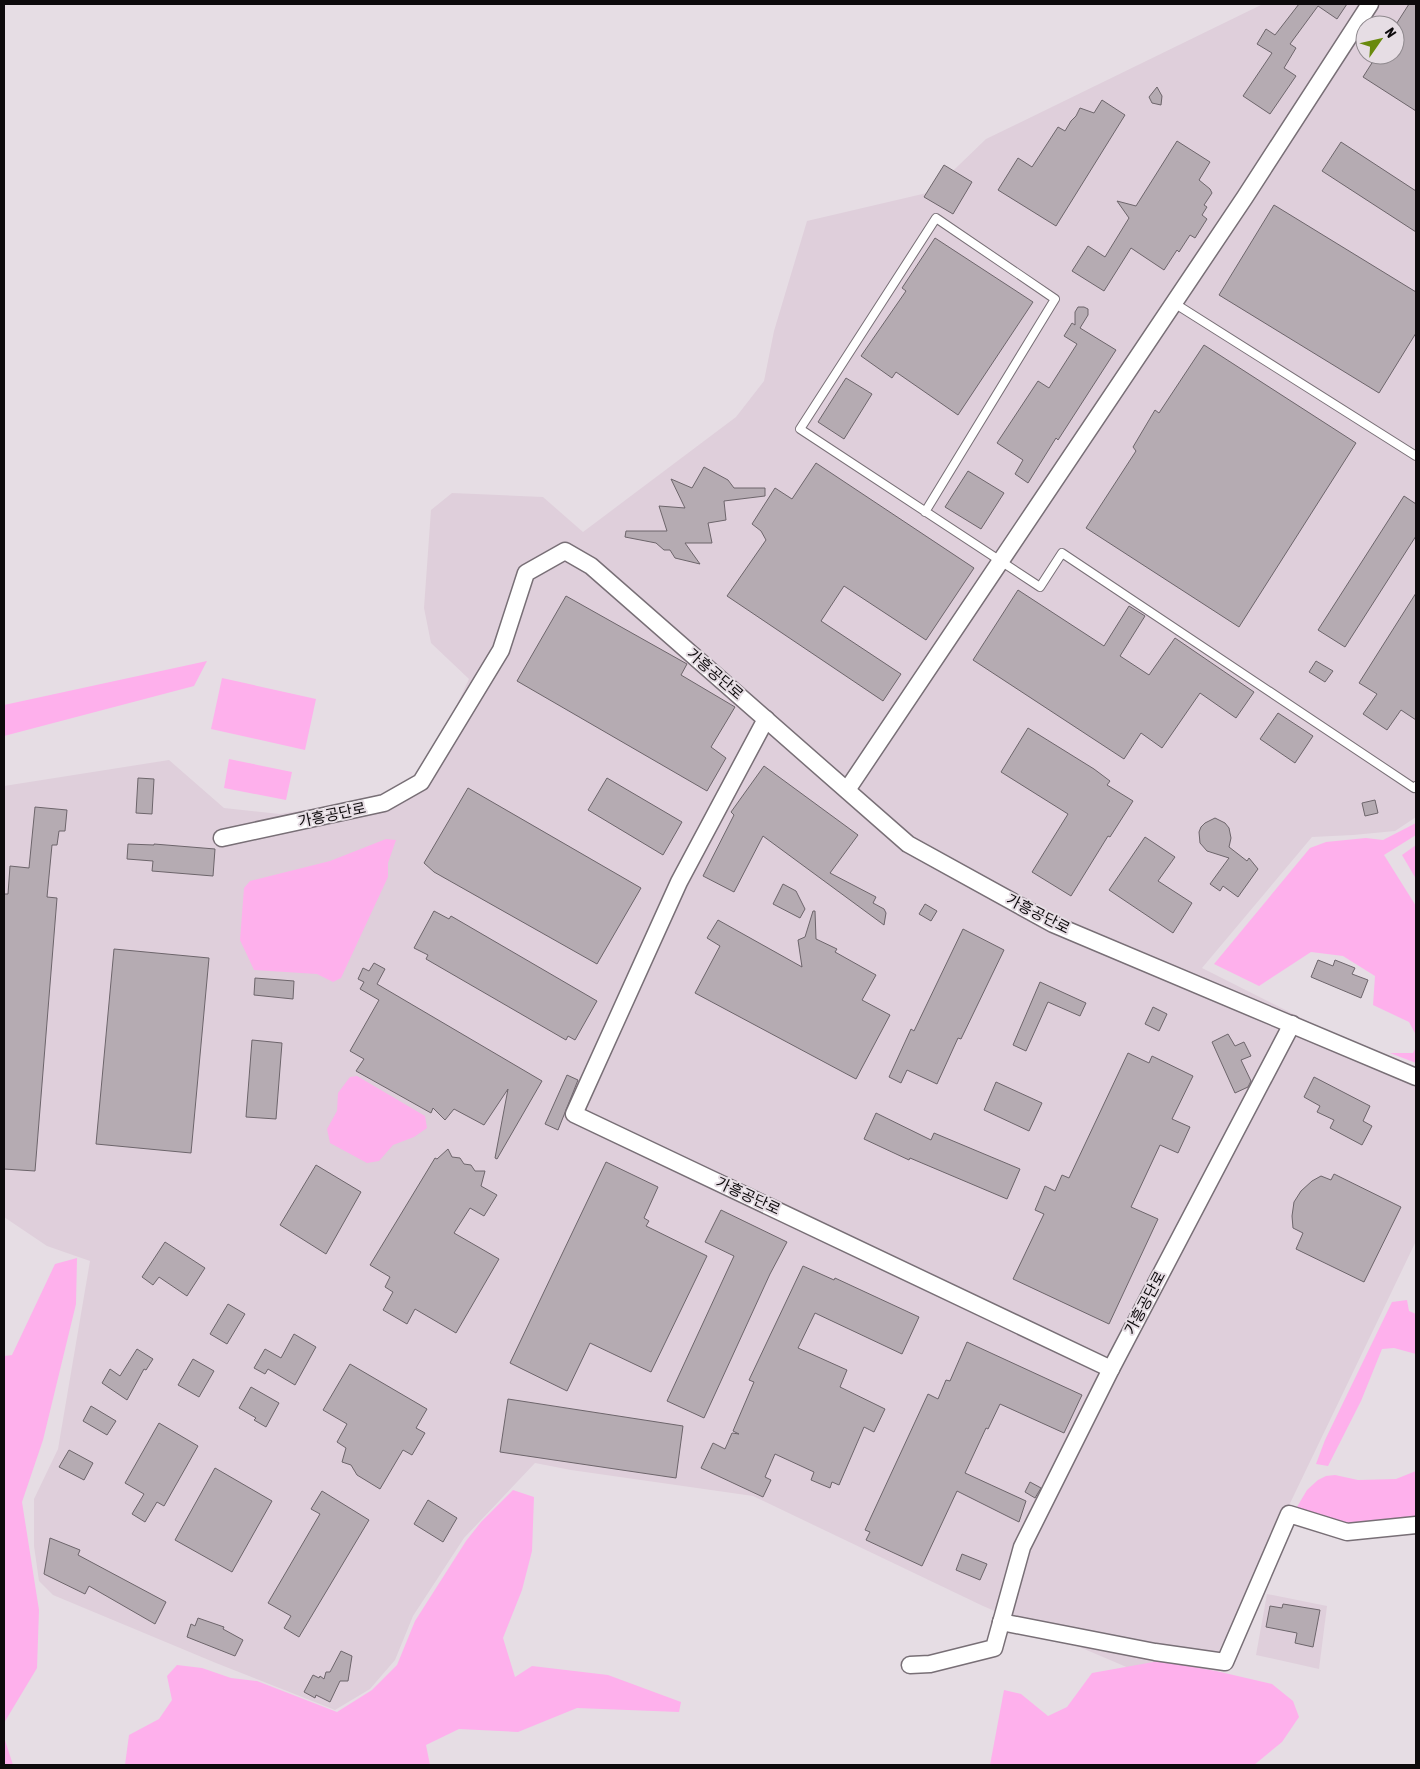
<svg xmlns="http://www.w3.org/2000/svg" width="1420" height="1769" viewBox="0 0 1420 1769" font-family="'Asap Condensed','Noto Sans KR',sans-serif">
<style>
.built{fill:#dfcfdb;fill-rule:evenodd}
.green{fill:#feb0ec}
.building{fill:#b5abb2;stroke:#6d656b}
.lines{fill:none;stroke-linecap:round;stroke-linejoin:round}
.lane-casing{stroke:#786f76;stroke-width:10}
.street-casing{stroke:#786f76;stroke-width:19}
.lane{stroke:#fff;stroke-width:8}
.street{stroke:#fff;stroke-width:16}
.labels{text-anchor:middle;stroke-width:4;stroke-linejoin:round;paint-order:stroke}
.street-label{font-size:15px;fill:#0d0a0c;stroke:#e6dde4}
</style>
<rect width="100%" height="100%" fill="#e6dde4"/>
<g class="built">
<path d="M1263,4H1416V817L1395,831L1353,835L1312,837L1202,968L1349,1042L1416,1068V1241L1197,1697L983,1606L753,1496L571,1470L535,1463L464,1538L413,1616L395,1660L370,1689L335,1710L216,1663L53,1595L39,1581L34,1546V1499L58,1449L90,1261L47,1246L4,1217V786L169,760L224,808L280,814L380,798L421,782L469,679L431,643L424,608L431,510L452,493L543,497L583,532L736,417L764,381L774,331L807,221L931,192L986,139ZM1365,25H1395V55H1365Z"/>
<path d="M1267,1594L1327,1606L1319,1669L1256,1655Z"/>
</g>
<g class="green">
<path d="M207,661L194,686L4,736V705Z"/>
<path d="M222,678L316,699L305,750L211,729Z"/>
<path d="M229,759L292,772L286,800L224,788Z"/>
<path d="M1416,823V835L1384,855L1416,906V1035L1409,1022L1373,1005L1375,976L1343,956L1311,952L1259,986L1214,964L1310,848L1326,842L1366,838L1383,840Z"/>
<path d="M386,839L396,840L388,863V877L341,978L333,982L317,974L254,970L240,940L244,888L250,881L330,861Z"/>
<path d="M1416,845V879L1402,855Z"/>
<path d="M1416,1047V1063L1390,1053H1413Z"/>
<path d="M357,1076L425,1116L427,1128L414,1137L393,1145L379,1161L367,1163L330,1143L327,1129L337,1111L338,1093L350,1077Z"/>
<path d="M77,1258L76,1304L43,1440L22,1502L39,1610L37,1668L4,1723V1356L12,1355L55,1264Z"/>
<path d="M1407,1300L1409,1311L1416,1314V1354L1394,1348L1382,1349L1361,1401L1328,1466L1316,1464L1325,1440L1392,1302Z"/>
<path d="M1416,1471V1520L1333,1526L1297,1507L1307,1490L1318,1480L1326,1476L1335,1475L1358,1480L1396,1479Z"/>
<path d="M513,1490L534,1497L532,1551L522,1590L503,1638L515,1677L532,1666L608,1675L681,1702L679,1712L577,1708L518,1732L459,1729L426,1745L430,1765H125L129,1735L159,1719L172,1700L167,1676L177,1665L202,1668L231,1678L257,1681L337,1712L372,1690L397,1665L415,1621L466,1541L481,1522Z"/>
<path d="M1159,1661L1216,1671L1272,1684L1293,1701L1299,1717L1282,1742L1254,1765H990L1004,1690L1021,1694L1048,1716L1067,1707L1092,1673Z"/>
<path d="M4,1737L13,1765H4Z"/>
</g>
<g class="building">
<path d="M1299,4H1347L1337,19L1318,6L1290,44L1296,48L1284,68L1296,76L1270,114L1243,96L1272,53L1257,44L1266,29L1275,35Z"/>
<path d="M1409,4H1416V111L1363,77L1377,55H1395V26Z"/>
<path d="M1157,87L1162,96L1161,105L1152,103L1149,97Z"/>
<path d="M1102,100L1125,115L1056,226L998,190L1018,158L1032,167L1058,127L1065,131L1071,121L1076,116L1080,108L1094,113Z"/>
<path d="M1177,141L1210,162L1199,180L1210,189L1212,193L1204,205L1207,207L1202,215L1207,219L1195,238L1190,235L1179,252L1177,250L1164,270L1131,248L1104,291L1072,271L1088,246L1105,257L1129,218L1117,201L1136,206Z"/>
<path d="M1341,142L1416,191V232L1322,171Z"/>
<path d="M944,165L972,182L953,214L924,197Z"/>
<path d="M1274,205L1416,292V333L1379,393L1219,295Z"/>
<path d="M935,238L1033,302L958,415L896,372L892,378L861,356L906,291L902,288Z"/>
<path d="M1078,307H1084L1088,309V315L1080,328L1116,350L1058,440L1056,438L1028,483L1015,474L1023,460L997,443L1038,381L1049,388L1077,344L1064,336L1072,323L1075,325V312Z"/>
<path d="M1204,345L1356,443L1239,627L1086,528L1136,451L1133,447L1155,410L1159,413Z"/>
<path d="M846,378L872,394L844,439L818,422Z"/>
<path d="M816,463L974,568L926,640L844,586L821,621L901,674L883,701L727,596L766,540L761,531L752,524L775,488L792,499Z"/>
<path d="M704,467L728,480L734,488H765V496L724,501L726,520L708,523L712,543H685L700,564L675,558L670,550H664L656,543L625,537L626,531H667L659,506L685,508L671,479L692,488Z"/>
<path d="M968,471L1004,493L981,529L945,507Z"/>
<path d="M1404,496L1416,504V536L1345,647L1318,630Z"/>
<path d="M1018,590L1104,646L1129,606L1145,616L1120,656L1149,675L1175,638L1254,692L1236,718L1200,693L1162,748L1141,733L1124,759L973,660Z"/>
<path d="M1416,593V720L1401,710L1387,730L1363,714L1377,694L1359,683Z"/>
<path d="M566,596L687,664L681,675L735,707L711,747L726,758L707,791L517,681Z"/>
<path d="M1316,661L1333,671L1325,682L1309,672Z"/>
<path d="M1278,713L1313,736L1295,763L1260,739Z"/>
<path d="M1028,728L1094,769L1110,781L1107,785L1133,801L1110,837L1108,836L1071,896L1032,872L1068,814L1001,772Z"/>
<path d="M764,766L858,835L830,873L876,897L873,903L884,909L886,913L884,925L763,836L734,892L703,876L734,815L731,812Z"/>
<path d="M138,778L154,779L152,814L136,813Z"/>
<path d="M607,778L682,822L663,855L588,810Z"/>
<path d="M468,788L641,888L597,964L434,872L424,863Z"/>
<path d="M1375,800L1378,813L1365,816L1362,803Z"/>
<path d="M35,807L67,810L65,831H59L57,845H52L47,897L57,898L35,1171L4,1169V894H8L10,866L29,868Z"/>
<path d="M1215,818L1225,823L1229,828L1231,838L1229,847L1247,861L1249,858L1258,869L1238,897L1223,886L1220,891L1210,884L1229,858L1207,851L1200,843L1199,832L1201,827L1205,823Z"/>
<path d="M1145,837L1175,857L1158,881L1192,903L1173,933L1109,890Z"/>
<path d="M128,844L154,845V844L215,849L213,876L152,871L153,861L127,859Z"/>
<path d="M783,884L796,891L805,909L800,918L773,904Z"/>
<path d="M925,904L937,911L931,921L919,914Z"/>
<path d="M434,911L449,919L451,916L597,1001L575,1040L568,1036L566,1040L426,959L428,955L414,948Z"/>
<path d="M813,911H815L816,939L837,949L835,952L876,975L862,1000L890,1015L856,1079L695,993L720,946L707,938L718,920L802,967L798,940L805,937Z"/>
<path d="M963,929L1004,950L961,1039L958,1038L937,1084L907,1070L901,1083L889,1077L911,1029L914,1031Z"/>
<path d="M114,949L209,958L191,1153L96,1144Z"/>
<path d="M1318,960L1333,966L1335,960L1355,968L1352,974L1368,980L1361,998L1311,977Z"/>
<path d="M374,963L385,969L377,984L542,1081L497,1159L495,1158L508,1089L484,1125L454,1109L445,1120L433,1108L431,1113L356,1071L364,1059L350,1051L379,1000L360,989L364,982L358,979L363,968L369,971Z"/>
<path d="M255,978L294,981L293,999L254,995Z"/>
<path d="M1040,982L1086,1003L1080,1016L1048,1002L1026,1051L1013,1045Z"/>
<path d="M1153,1007L1167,1014L1159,1031L1145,1024Z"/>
<path d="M1228,1034L1235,1046L1244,1042L1251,1056L1241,1060L1251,1081L1248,1087L1235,1093L1212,1042Z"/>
<path d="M252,1040L282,1043L276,1119L246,1117Z"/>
<path d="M1128,1053L1149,1063L1152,1056L1193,1076L1172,1119L1190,1127L1178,1153L1160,1145L1131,1207L1158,1219L1109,1324L1013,1279L1044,1214L1035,1210L1045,1186L1055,1191L1062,1175L1069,1178Z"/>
<path d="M567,1075L578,1080L558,1130L545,1124Z"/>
<path d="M1314,1077L1370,1106L1363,1121L1372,1126L1362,1145L1330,1128L1334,1120L1317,1112L1320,1106L1304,1097Z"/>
<path d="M996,1082L1042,1103L1029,1131L984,1110Z"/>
<path d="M876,1113L931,1140L934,1133L1020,1169L1007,1199L910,1158L909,1160L864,1139Z"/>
<path d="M448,1149L452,1157L460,1158L464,1164L471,1165L475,1171H485L481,1186L497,1195L484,1216L470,1208L454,1233L499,1259L456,1333L415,1309L407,1324L383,1310L393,1292L385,1287L390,1277L370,1265L435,1158L437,1159Z"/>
<path d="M606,1162L658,1187L644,1218L649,1221L646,1226L707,1256L651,1372L590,1343L567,1391L510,1363Z"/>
<path d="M316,1165L361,1192L326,1254L280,1225Z"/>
<path d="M1334,1174L1401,1207L1364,1282L1296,1249L1303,1233L1293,1228L1292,1216L1294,1202L1301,1191L1312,1181L1321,1176L1331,1180Z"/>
<path d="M721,1210L787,1242L770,1274L704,1418L667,1401L734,1256L705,1242Z"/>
<path d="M165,1242L205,1268L187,1296L159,1277L153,1285L142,1277Z"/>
<path d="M803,1266L834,1280L835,1278L919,1317L902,1354L815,1313L798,1348L847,1370L840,1387L885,1409L874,1432L864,1427L839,1485L832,1482L830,1488L811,1480L814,1472L775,1454L765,1477L771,1480L763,1497L701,1468L713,1443L725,1449L732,1433L739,1434L733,1431L754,1382L749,1380Z"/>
<path d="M228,1304L245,1314L227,1344L210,1334Z"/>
<path d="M294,1334L316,1347L295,1385L268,1369L265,1374L254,1368L265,1349L281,1358Z"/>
<path d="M967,1342L1082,1395L1064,1433L1000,1404L988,1429L986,1428L965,1473L1026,1501L1019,1522L957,1491L922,1566L866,1540L870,1532L865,1530L928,1394L938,1399L946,1380L950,1381Z"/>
<path d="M137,1349L153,1359L146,1370L144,1369L127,1400L102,1383L110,1369L120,1376Z"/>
<path d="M193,1359L214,1371L199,1397L178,1385Z"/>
<path d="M350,1364L427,1409L416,1428L425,1433L412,1455L403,1450L380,1489L357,1475L351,1465L342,1462L346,1448L337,1442L347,1424L323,1410Z"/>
<path d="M251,1387L279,1403L266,1427L254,1420L256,1418L239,1408Z"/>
<path d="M508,1399L683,1426L676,1478L500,1452Z"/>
<path d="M91,1406L116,1421L107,1435L83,1421Z"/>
<path d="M159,1423L198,1446L164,1506L157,1502L145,1522L132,1514L144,1494L125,1483Z"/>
<path d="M69,1450L93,1463L84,1480L59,1467Z"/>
<path d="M215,1468L272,1501L232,1572L175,1540Z"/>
<path d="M1030,1482L1041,1488L1035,1498L1025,1492Z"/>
<path d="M322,1491L369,1520L299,1637L284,1628L291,1616L268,1603L320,1514L311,1509Z"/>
<path d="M428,1500L457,1518L443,1542L414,1524Z"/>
<path d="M50,1538L80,1550L78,1555L166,1602L155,1624L89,1586L85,1594L44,1574Z"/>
<path d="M962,1554L987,1564L980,1580L956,1570Z"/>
<path d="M1283,1604L1320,1610L1313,1647L1295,1643L1297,1633L1266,1627L1270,1606L1282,1608Z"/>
<path d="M198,1618L224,1627L223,1629L243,1640L235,1656L187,1637L191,1624L195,1626Z"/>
<path d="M341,1651L352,1656L348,1681H340L330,1702L316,1695L315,1698L304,1692L313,1675L319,1678L320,1676L324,1679L326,1672H330Z"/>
</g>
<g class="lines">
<g class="lane-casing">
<g id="lane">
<path d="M1174,303L1416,456"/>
<path d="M925,512L1055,299L936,218L800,429L1040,587L1062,553L1414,788L1416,786"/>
</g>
</g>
<g class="street-casing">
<g id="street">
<path d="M766,719L679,882L574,1114L1111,1369"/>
<path d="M847,790L1245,197L1370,4"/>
<path d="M222,838L384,803L421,782L501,650L526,573L565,551L591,566L908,844L1053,924L1416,1077"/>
<path d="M1001,1622L1155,1652L1225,1662L1289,1514L1347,1532L1416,1525"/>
<path d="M910,1665L930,1664L994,1648L1022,1547L1111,1369L1292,1024"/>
</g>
</g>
<use href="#lane" class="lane"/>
<use href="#street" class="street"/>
</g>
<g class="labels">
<g class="street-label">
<text transform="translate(715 674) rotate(41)" y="5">가흥공단로</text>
<text transform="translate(332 815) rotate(-12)" y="5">가흥공단로</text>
<text transform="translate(1038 914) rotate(27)" y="5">가흥공단로</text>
<text transform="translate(748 1196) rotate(25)" y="5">가흥공단로</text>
<text transform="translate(1145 1303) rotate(-62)" y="5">가흥공단로</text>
</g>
</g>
<rect width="1420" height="1769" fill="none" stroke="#0d0a0c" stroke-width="10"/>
<g transform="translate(1380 40) rotate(56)"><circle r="24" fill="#e6dde4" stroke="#8f898e"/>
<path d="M0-4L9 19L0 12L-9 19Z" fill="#698a0d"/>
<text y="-8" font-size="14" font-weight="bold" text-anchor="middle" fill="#0d0a0c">N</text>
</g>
</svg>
